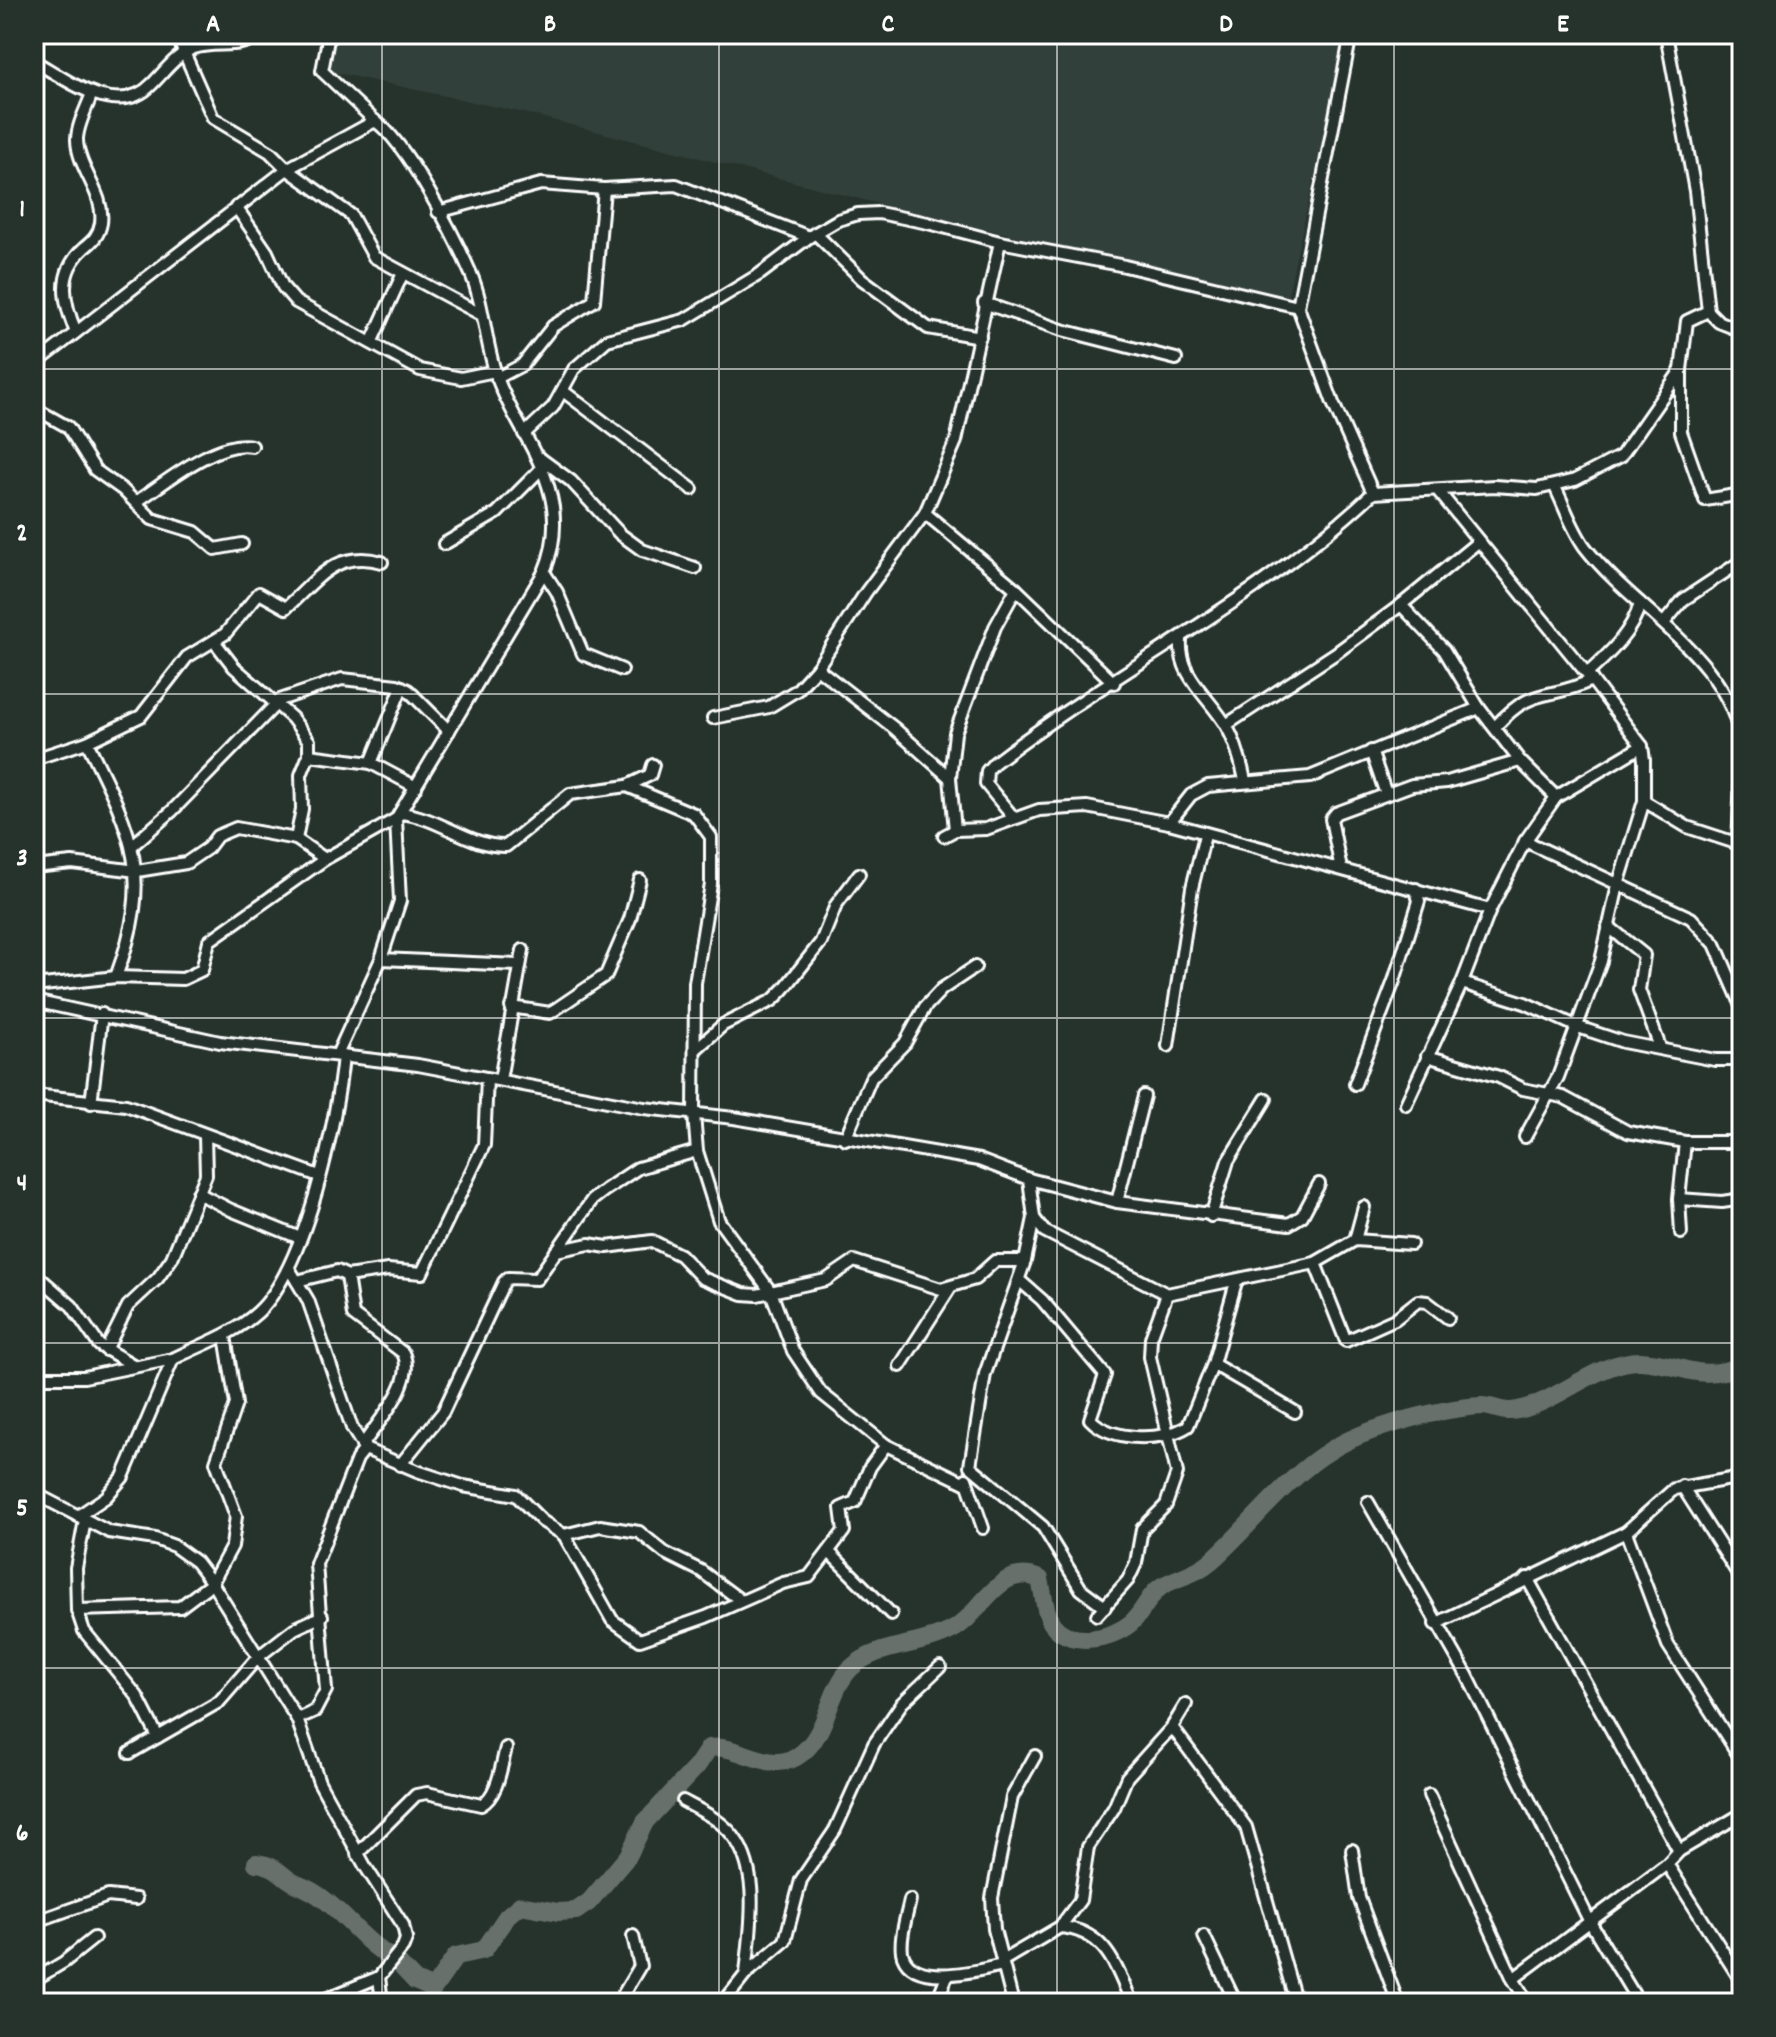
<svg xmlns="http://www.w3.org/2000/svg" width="1776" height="2037" viewBox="0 0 1776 2037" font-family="Dekko,sans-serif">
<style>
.built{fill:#333f3a}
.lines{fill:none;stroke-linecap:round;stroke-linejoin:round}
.river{stroke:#67706c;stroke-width:18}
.minor-casing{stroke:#fff;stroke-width:16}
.minor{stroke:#26332d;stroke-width:10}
.grid{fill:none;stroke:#fff;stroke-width:2;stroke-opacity:0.55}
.neatline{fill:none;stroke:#fff;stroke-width:3}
.grid-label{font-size:26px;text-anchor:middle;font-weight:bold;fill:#fff}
</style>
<rect width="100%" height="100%" fill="#26332d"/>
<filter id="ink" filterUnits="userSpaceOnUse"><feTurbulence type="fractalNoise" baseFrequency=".0125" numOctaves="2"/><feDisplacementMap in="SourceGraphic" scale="16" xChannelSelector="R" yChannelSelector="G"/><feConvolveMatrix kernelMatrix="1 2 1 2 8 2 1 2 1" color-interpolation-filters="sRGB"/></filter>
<g filter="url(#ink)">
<path class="built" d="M332,34H1346L1287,299L891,207L525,113L323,70Z"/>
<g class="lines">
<g class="river">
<path d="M256,1863C281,1866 281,1878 299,1885C336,1899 356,1937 390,1957"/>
<path d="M397,1962L415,1981L433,1989L456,1956L484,1950L507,1916L520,1905L558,1912L576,1911L589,1902L628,1856L645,1822L697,1766L709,1748C740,1743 772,1778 802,1753C828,1732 828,1692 850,1669C876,1643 922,1647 952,1630C982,1615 998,1561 1040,1579C1043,1592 1045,1615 1053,1625C1072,1648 1111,1639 1131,1623C1143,1613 1149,1594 1162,1586C1178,1577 1196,1574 1211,1561C1250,1527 1286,1477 1331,1450C1365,1428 1441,1408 1482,1406C1491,1406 1502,1412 1511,1411C1551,1408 1597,1360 1641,1361C1682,1363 1694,1383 1742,1366"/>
</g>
<g class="minor-casing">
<g id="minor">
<path d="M176,34L213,118L270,152L287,169L351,215L374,257L482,315"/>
<path d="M329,34L322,71L375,121"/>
<path d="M1351,34L1298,307L1333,403L1373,493"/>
<path d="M1666,34L1695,191L1708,311L1719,322L1742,331"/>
<path d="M34,36L35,34"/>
<path d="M34,61C67,80 118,120 152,84C165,71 177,54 194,48C217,40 241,51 259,34"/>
<path d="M236,207L267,252L283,287L296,302L420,370L461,378L495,371"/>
<path d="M438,212L541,184L604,189L676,185L809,237"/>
<path d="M815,233L862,279L928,328L980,337"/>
<path d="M984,303L1062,330L1176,359"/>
<path d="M1708,311L1687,321L1681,370V432L1705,500L1742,494"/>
<path d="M76,332C63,301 57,273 84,248C93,241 99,235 101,223C105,193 78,170 77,140C77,125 87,108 92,93"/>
<path d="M372,341L403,273"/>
<path d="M34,365L287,169L375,121C406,141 455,237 471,274C485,307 485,346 498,380C514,423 546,460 553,507C556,530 553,551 544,572L396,819L325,859L209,941L202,970L183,979L116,977L34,986"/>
<path d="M497,378L522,365L553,326L594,301L604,189"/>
<path d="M563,391L692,489"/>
<path d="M34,408L68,427L95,470L123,490L152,519L195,532L215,549L242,544"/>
<path d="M524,434L553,407L574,369L607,340L684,320L760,274L809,237L838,220L858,214L879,213L928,223L1000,242L1125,266L1298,307"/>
<path d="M537,456L571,481L620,534L642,550L695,568"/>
<path d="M1555,487C1565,507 1572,529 1585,547C1636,613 1730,656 1742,746"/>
<path d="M1439,492L1592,680L1642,746L1644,760V801L1618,885L1601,961L1558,1077L1525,1137"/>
<path d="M136,502C165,483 217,439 252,446"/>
<path d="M925,513L1016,589L1114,683"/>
<path d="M444,544L497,513L541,469"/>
<path d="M544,572L557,592L583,654L622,670"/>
<path d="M1401,605L1444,650L1479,708L1520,761L1556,797"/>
<path d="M1664,623L1683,600L1742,561"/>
<path d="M1181,640C1178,677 1210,697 1227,727C1236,743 1241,762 1245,780"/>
<path d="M214,641L234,667L292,718L309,741V755L301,775L302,809L296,839"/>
<path d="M817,668L894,728L950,778"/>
<path d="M1587,674C1608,655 1633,632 1640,603"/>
<path d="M713,718L769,707L797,690L817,668L866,592L925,513L956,441L1000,242"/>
<path d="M1226,725L1336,653L1401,605L1478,542"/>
<path d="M1495,727C1534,684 1546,702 1592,680"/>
<path d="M87,742C133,835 154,874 116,977"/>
<path d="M1371,751L1386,794"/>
<path d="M309,755L371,763L416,787"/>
<path d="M34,759L87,742L141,716L187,657L225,634L259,593L286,608C317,580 336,549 382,562"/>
<path d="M371,763L402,687"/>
<path d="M627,786L694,814L711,837V884L695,983L694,1114L697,1151L719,1221L771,1292L793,1351L821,1393L886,1445L965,1483"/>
<path d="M1644,801L1687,827L1742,845"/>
<path d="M400,813C440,817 469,847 506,846L570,794L627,786L650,775L653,765"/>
<path d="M1013,817L986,784L987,771L994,763C1117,669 1259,600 1373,493L1494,486L1537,489L1575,480L1621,456L1681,370"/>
<path d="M1169,823L1191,795L1208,786L1310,777L1479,708"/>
<path d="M955,830L950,778L955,733L995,627L1016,589"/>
<path d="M944,836L955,830L986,829L1039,810L1087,807L1169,823L1490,910"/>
<path d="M1525,841L1691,918L1715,944L1742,1006"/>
<path d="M1738,844L1742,757"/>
<path d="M133,845L172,811L280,700L342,679L397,685L408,690L449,731"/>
<path d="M34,867L72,863L137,871L186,863L208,848L217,836L236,828L296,839L325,859"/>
<path d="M1341,869L1331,819L1336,813L1412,785L1447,782L1520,761"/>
<path d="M1608,926L1644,955L1639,990L1660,1047"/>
<path d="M381,959L518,965"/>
<path d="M1462,983L1525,1003L1578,1027L1623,1042L1715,1060H1742"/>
<path d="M34,1001L220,1042L418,1065L644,1108L734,1118L979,1160L1029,1179L1034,1218L1044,1231L1167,1294L1315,1263L1355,1240L1411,1244"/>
<path d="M511,1007L550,1013L606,975L630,919L640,880"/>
<path d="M1168,1046L1192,888L1205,835"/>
<path d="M696,1049L723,1025L773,1000L784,989L821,942L836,905L859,874"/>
<path d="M337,1055L381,959L400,901L396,819"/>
<path d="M1427,1056L1499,1077L1523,1089L1563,1097L1628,1132L1685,1142H1742"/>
<path d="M500,1080L523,950"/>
<path d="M1355,1084L1394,981L1419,901L1416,889"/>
<path d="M34,1095L126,1105L319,1176"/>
<path d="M91,1103L102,1014"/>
<path d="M1406,1104L1462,983L1490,910L1525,841L1556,797L1642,746"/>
<path d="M845,1139L871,1078L905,1043L925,1007L942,989L975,967"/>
<path d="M1029,1179L1117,1202L1289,1224L1302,1216L1319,1184"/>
<path d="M198,1193L231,1210L300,1238"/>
<path d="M1679,1199L1722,1202L1742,1199"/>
<path d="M1117,1202L1144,1096"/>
<path d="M1211,1216L1228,1161L1266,1099"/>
<path d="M1034,1218L1025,1261L985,1374L970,1466L1043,1527L1081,1589L1105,1607"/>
<path d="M1681,1233L1679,1199L1685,1142"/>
<path d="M1355,1240L1364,1207"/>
<path d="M556,1251L589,1244L607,1247L652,1241L680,1255L702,1278L743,1294L757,1295L826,1280L854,1261L941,1289L975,1279L995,1261H1025"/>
<path d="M1315,1263L1346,1341L1395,1319L1418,1301L1427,1302L1448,1318"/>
<path d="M290,1270L308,1300L352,1428L365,1449L417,1471L463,1486L516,1495L542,1521L564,1535L612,1620L640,1640L706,1617L783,1583L809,1577L844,1531L841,1508L855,1502L870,1467L886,1445"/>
<path d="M34,1273L72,1306L99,1345L133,1365"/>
<path d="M347,1276L353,1315L403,1353C417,1382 377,1422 362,1446"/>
<path d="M1019,1280L1042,1300L1105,1375L1090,1419C1112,1442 1163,1442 1188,1426L1213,1364L1236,1282"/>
<path d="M297,1281L337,1271L347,1276L388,1270L422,1273L484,1145L487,1078"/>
<path d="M106,1350L128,1306L158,1278L172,1258L206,1175L205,1135"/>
<path d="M1213,1364L1295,1412"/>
<path d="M900,1366L950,1288"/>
<path d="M34,1377H84L173,1359"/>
<path d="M400,1465L443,1412L504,1282L508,1278L537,1279L592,1200L605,1190L638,1168L697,1151"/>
<path d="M966,1479L983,1528"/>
<path d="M1682,1486L1742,1580"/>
<path d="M34,1493L109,1532L155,1539L174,1546L196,1562L212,1583L297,1719L319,1782L365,1866L403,1925L406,1939L403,1947L379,1977L382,2003"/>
<path d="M1368,1502L1467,1675L1590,1922L1639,2003"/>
<path d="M78,1516L106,1497L123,1477L173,1359C203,1344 234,1334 258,1312C306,1267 337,1121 343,1056"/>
<path d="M85,1520L76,1568L77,1610L84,1631L137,1696L158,1737"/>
<path d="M1626,1532L1668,1645L1742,1760"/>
<path d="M564,1535L600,1526L639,1532L665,1553L701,1571L740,1600"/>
<path d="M829,1552L891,1614"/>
<path d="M1527,1578L1679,1851"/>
<path d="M77,1610L180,1607L212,1583L232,1546L236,1516L216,1462L236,1404L225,1336"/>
<path d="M1097,1615L1128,1580L1136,1563L1142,1529L1166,1505L1177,1473L1150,1357L1151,1338L1167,1294"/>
<path d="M1435,1624L1626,1532L1674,1489L1742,1477"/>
<path d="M297,1719L315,1711L326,1690L316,1564L357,1459L365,1449"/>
<path d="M1172,1727L1246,1827L1296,2003"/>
<path d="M130,1753L219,1702L258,1657L294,1629L322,1616"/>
<path d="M1429,1795L1513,1979"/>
<path d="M683,1801C698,1809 717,1818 729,1831C763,1868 750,1930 746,1974"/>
<path d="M1352,1850L1359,1898L1398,2003"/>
<path d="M357,1854L416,1795L427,1793L481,1805C498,1796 501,1766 506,1748"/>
<path d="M1667,1864L1742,1982"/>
<path d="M910,1900C907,1915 898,1942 903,1956C915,1988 980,1970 1003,1965"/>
<path d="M34,1922L108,1896L136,1899"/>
<path d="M1060,1927C1106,1931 1115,1965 1132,2003"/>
<path d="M1204,1936L1236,2003"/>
<path d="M1002,1961L1060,1927L1080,1900L1088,1847L1114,1808L1127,1777L1172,1727L1186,1704"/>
<path d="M34,1980L64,1962L94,1938"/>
<path d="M316,2003L379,1977"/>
<path d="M618,2003L640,1966L633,1936"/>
<path d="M723,2003L746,1974L785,1941L801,1880L835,1830L874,1744L902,1703L940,1667"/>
<path d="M936,2003L947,1976"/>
<path d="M1013,2003L994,1929L992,1898L1012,1797L1035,1756"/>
<path d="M1528,2003L1513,1979L1667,1864L1679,1851L1742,1814"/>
</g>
</g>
<use href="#minor" class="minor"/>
</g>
</g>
<path class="grid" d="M382,34V2003M719,34V2003M1057,34V2003M1394,34V2003M34,369H1742M34,694H1742M34,1018H1742M34,1343H1742M34,1668H1742"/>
<rect width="1776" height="2037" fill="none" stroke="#26332d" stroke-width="88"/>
<rect x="44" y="44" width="1688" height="1949" class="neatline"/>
<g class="grid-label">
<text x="213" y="31">A</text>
<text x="550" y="31">B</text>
<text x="888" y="31">C</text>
<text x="1226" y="31">D</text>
<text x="1563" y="31">E</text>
<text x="22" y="216">1</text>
<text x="22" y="540">2</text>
<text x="22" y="865">3</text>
<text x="22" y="1190">4</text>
<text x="22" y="1515">5</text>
<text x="22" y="1840">6</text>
</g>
</svg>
